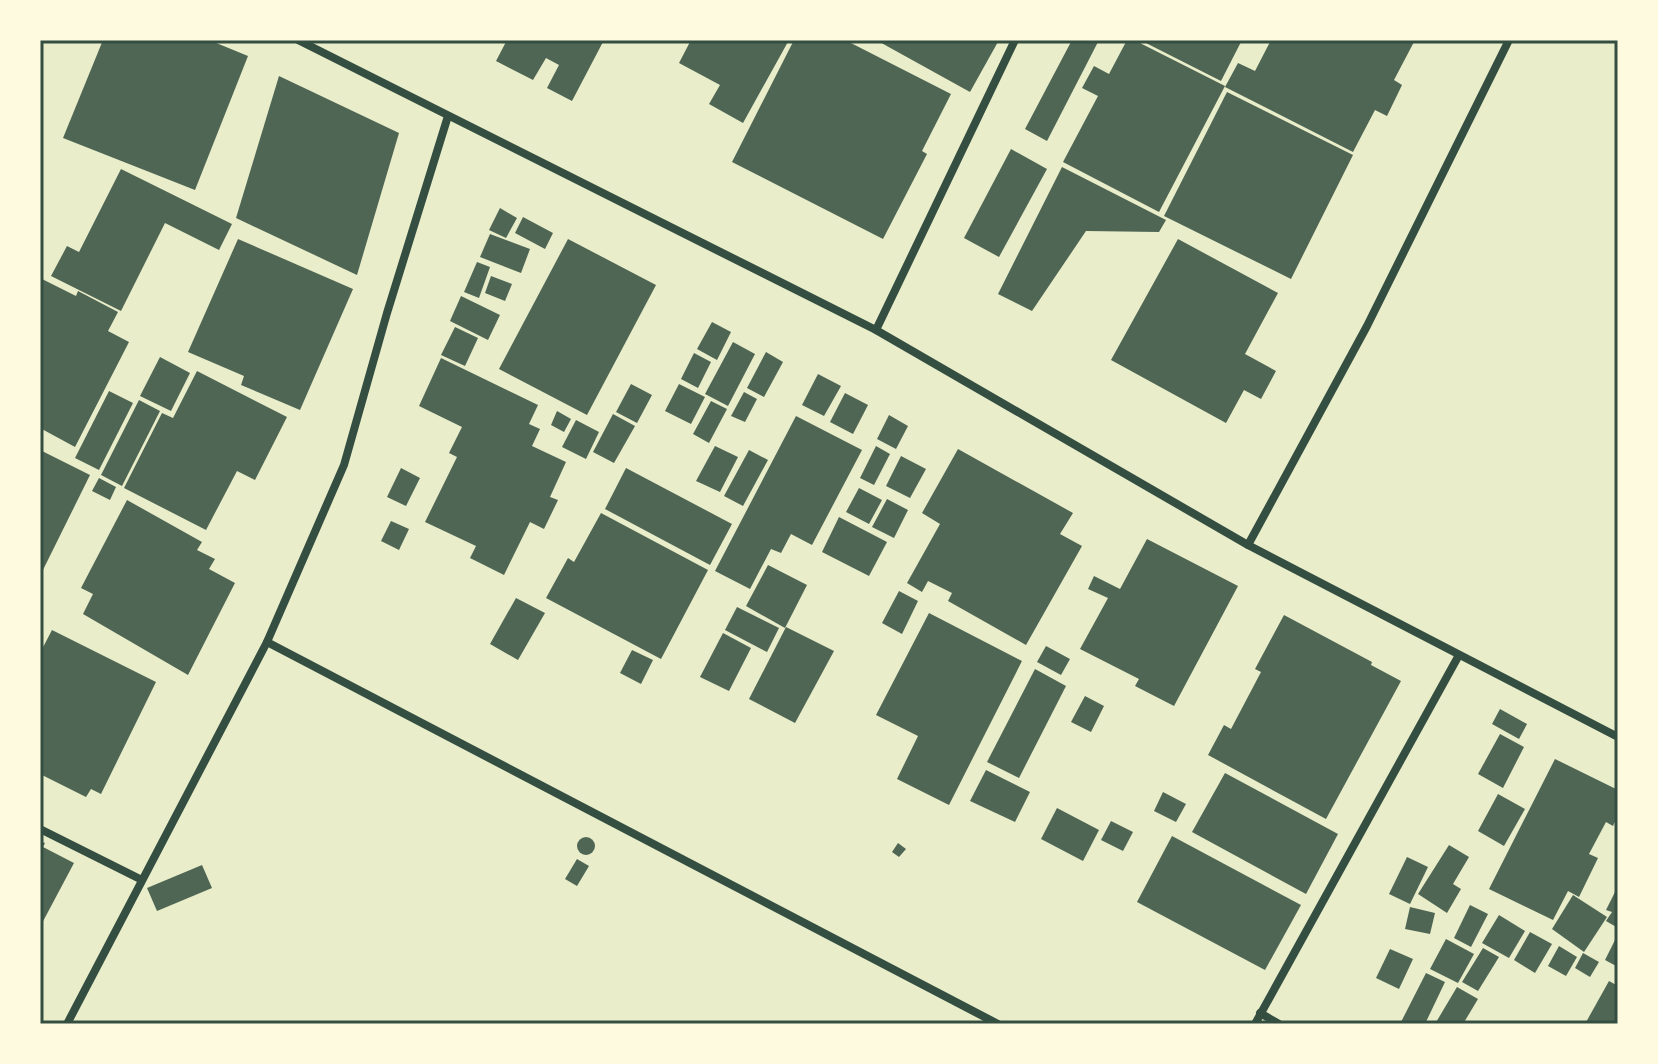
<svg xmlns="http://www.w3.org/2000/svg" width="1658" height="1064" viewBox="0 0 1658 1064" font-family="'Noto Sans',sans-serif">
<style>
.building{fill:#4f6655}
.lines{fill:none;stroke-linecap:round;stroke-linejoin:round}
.minor{stroke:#344e41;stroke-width:8}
.neatline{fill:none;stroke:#344e41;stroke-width:3}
</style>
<rect width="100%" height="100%" fill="#e9edc9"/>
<g class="building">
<path d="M103,40H209L248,56L195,190L63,138Z"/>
<path d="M507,40H604L572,101L547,88L559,65L546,58L533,80L496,61Z"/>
<path d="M691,40H789L743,123L709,104L720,85L679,63Z"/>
<path d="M794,40H845L951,94L922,151L927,154L883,239L732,162Z"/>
<path d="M876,40H999L970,92Z"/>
<path d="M1072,40H1099L1047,141L1025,129Z"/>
<path d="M1127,40H1134L1225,86L1159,212L1063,162L1098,96L1082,88L1094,66L1109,74Z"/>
<path d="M1140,40H1242L1221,81Z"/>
<path d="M1271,40H1415L1394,80L1402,85L1387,116L1375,110L1353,152L1225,87L1238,63L1255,71Z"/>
<path d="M279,76L399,133L357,275L236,218Z"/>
<path d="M1227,92L1353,155L1291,279L1164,216Z"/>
<path d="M1011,149L1047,169L999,257L964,238Z"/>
<path d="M1062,167L1166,220L1159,232L1086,231L1032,311L998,294Z"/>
<path d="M121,169L232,224L219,250L165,223L121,311L51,276L67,246L79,252Z"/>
<path d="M500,208L517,218L506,238L489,230Z"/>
<path d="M523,217L553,233L545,249L515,233Z"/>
<path d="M490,234L530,249L521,273L480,257Z"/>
<path d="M238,239L353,289L300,410L241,385L244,376L188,352Z"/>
<path d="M568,239L656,285L587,415L499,369Z"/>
<path d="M1178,239L1278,293L1245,354L1276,371L1261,399L1244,390L1226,423L1111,360Z"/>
<path d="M477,262L490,267L479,298L464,292Z"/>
<path d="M491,276L512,284L505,301L485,293Z"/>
<path d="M40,278L76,296L78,291L118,312L108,331L129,342L75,447L40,428V364L43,358L40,357Z"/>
<path d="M461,296L500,315L488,340L450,321Z"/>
<path d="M712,322L731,332L717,360L697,349Z"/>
<path d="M455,327L478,338L465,366L441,355Z"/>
<path d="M733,342L755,354L728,406L705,394Z"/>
<path d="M766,352L783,362L764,397L747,388Z"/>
<path d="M694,353L711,362L698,388L681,379Z"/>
<path d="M160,357L190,373L171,411L140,396Z"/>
<path d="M441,358L538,405L529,424L540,429L532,446L566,462L550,497L558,500L544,529L530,522L504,575L470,558L476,546L425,522L457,457L449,453L462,427L419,406Z"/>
<path d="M197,371L287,417L255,480L237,471L206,530L124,488L162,413L173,418Z"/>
<path d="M818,374L841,386L824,416L802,405Z"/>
<path d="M631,384L652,395L637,423L616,412Z"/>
<path d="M679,384L705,397L691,424L665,411Z"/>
<path d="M109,391L133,403L99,470L75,458Z"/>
<path d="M744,392L757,399L745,422L731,416Z"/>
<path d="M845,393L868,405L853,434L830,422Z"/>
<path d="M139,400L160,411L122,486L101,475Z"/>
<path d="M711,401L727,409L709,443L693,434Z"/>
<path d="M557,411L571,419L564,432L551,425Z"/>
<path d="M613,414L635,426L614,463L593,452Z"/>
<path d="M889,415L908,426L896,449L877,439Z"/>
<path d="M796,416L862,450L812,545L791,534L781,553L771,549L750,589L715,571Z"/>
<path d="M576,420L599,432L586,459L562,447Z"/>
<path d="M715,446L738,457L720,492L696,481Z"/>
<path d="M876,446L890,454L874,485L860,478Z"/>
<path d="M958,449L1073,513L1060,534L1082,546L1026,645L948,601L952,593L928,581L922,592L907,583L940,524L922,513Z"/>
<path d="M40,450L90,475L40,576Z"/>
<path d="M749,450L768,460L743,506L724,496Z"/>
<path d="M901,456L926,469L910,498L886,486Z"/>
<path d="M401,468L420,478L406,506L387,497Z"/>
<path d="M626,468L732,524L710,565L605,509Z"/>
<path d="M99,478L116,487L110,500L92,491Z"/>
<path d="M859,488L882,500L869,524L846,512Z"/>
<path d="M887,499L908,510L894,538L872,527Z"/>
<path d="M127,500L202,542L197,550L215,559L209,569L235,583L188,675L83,614L93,594L81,588Z"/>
<path d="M601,513L708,570L661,659L546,598L568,558L574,562Z"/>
<path d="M839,517L887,542L869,576L822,552Z"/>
<path d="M391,521L409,529L399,550L381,541Z"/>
<path d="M1147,539L1238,586L1174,706L1135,686L1139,679L1080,649L1108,598L1088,589L1094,576L1120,589Z"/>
<path d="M768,565L807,585L785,628L746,606Z"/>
<path d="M899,591L918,601L902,634L882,623Z"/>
<path d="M516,598L545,613L518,660L490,644Z"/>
<path d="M737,607L779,628L767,652L725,630Z"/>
<path d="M929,613L1022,661L949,805L897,779L918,736L876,715Z"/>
<path d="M1284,615L1372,662L1371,665L1401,681L1326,819L1208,755L1224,725L1231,729L1261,672L1255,669Z"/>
<path d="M786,627L834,651L795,723L749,699Z"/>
<path d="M52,630L156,682L101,794L91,789L86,797L40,774V653Z"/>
<path d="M723,633L751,648L729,691L700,677Z"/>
<path d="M1046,646L1070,659L1061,675L1037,662Z"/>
<path d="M632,650L653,660L641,684L620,673Z"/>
<path d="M1035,669L1066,686L1019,778L987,762Z"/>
<path d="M1085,696L1104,706L1091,732L1071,722Z"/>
<path d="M1500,709L1527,724L1519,739L1492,724Z"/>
<path d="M1500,734L1524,747L1503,788L1478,774Z"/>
<path d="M1555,759L1618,790V815L1613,826L1606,822L1589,854L1598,858L1579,897L1568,891L1553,920L1489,889Z"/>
<path d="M986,770L1030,792L1015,822L970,801Z"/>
<path d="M1225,773L1338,834L1306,894L1192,832Z"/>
<path d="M1163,792L1186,804L1176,822L1154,811Z"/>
<path d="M1498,794L1525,809L1504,846L1478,831Z"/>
<path d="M1057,808L1099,830L1083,861L1041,839Z"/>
<path d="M1111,821L1133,832L1123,851L1101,840Z"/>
<path d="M1172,836L1301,905L1265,970L1137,902Z"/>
<circle cx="586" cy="846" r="9"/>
<path d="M40,841L45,843L43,847L74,863L40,927Z"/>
<path d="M898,843L906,849L899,857L892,852Z"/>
<path d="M1449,845L1469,857L1453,884L1461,889L1447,913L1418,894Z"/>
<path d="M1407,857L1428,867L1410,904L1389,894Z"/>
<path d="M577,859L589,866L577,886L565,879Z"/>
<path d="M202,865L212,888L157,911L147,888Z"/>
<path d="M1618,886V928L1606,921L1612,912L1606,910Z"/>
<path d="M1573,895L1607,917L1584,952L1552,929Z"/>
<path d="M1470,905L1488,914L1471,947L1454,938Z"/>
<path d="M1410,907L1435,913L1430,934L1405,929Z"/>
<path d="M1499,915L1525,931L1509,958L1482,943Z"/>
<path d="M1530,932L1552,944L1535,973L1514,960Z"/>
<path d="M1618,934V967L1605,960Z"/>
<path d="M1446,939L1474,954L1458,983L1430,969Z"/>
<path d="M1559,946L1577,957L1566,976L1548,966Z"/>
<path d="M1483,948L1499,957L1478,991L1462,982Z"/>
<path d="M1390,949L1413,959L1399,989L1376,978Z"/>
<path d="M1583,953L1599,962L1590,977L1575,968Z"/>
<path d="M1426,973L1445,982L1425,1024H1400Z"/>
<path d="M1609,981L1618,986V1024H1585Z"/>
<path d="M1457,987L1478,999L1463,1024H1435Z"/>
</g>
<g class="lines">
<g class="minor">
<path d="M298,40L876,330L1248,545L1618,737"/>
<path d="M876,330L1015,40"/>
<path d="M1248,545L1367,326L1509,40"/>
<path d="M267,642L998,1024"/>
<path d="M40,829L142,880"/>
<path d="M1260,1013L1279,1024"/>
<path d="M67,1024L267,642L344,465L387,313L448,116"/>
<path d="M1255,1024L1459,655"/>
</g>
</g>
<rect width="1658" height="1064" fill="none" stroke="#fefae0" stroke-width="84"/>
<rect x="42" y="42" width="1574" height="980" class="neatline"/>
</svg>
